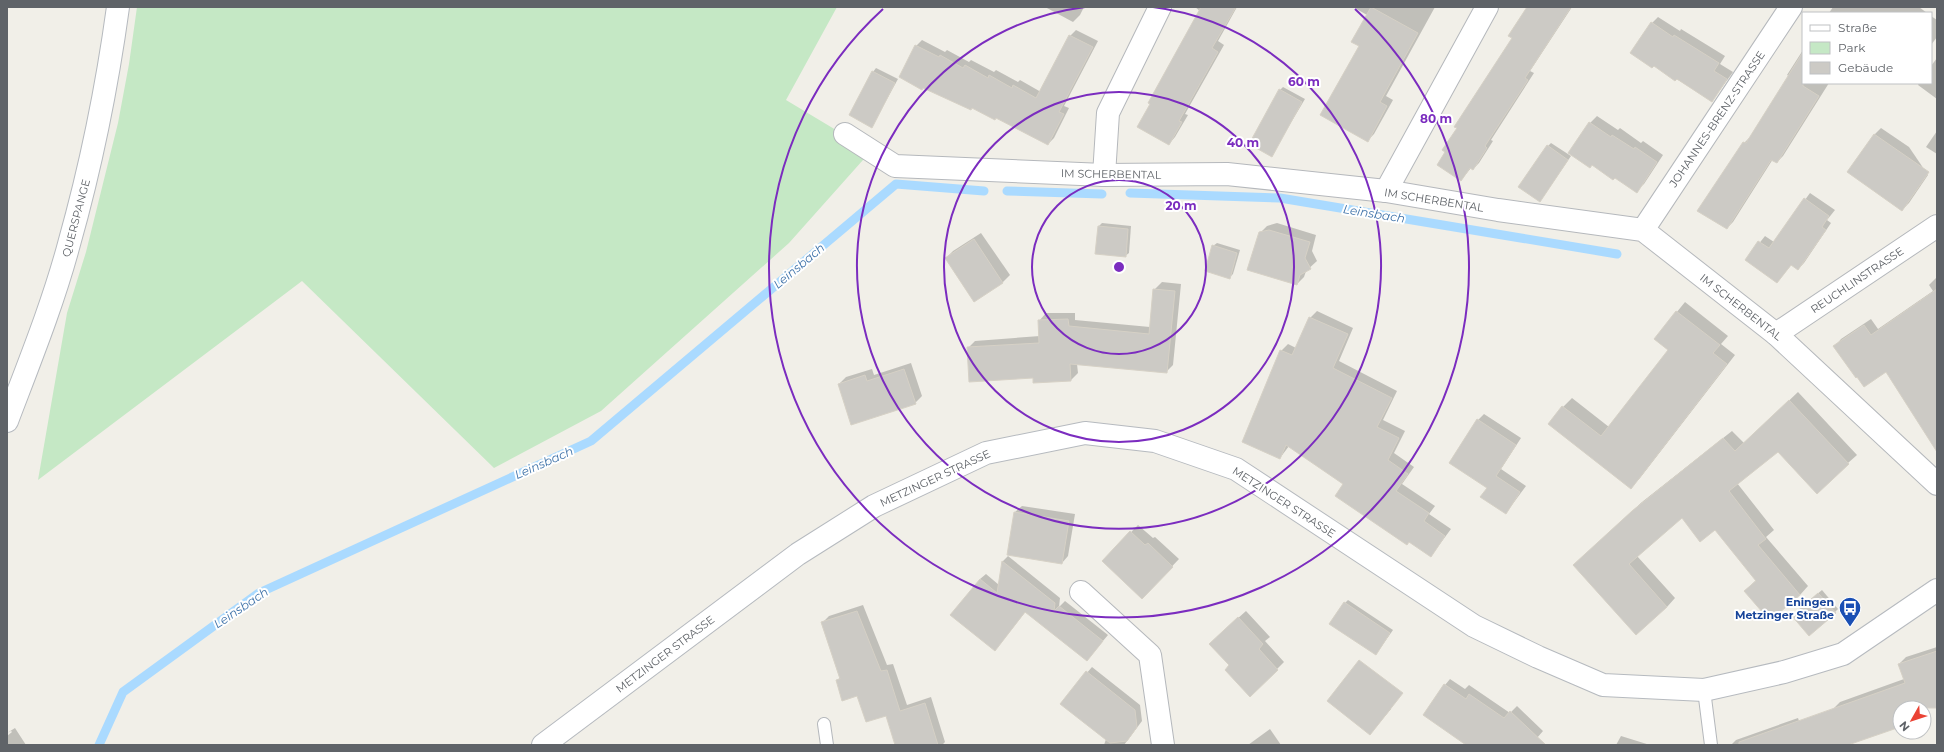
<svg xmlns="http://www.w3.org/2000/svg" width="1944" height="752" viewBox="0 0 1944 752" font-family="Montserrat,sans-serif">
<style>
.green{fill:#c5e8c5}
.shadow{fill:#0003}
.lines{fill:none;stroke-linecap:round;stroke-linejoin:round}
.stream{stroke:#aadaff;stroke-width:9}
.building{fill:#cccac5;stroke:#d6d1c6}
.lane-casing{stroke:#b5b8bc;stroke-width:14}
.street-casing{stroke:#b5b8bc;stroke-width:24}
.secondary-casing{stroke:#b6babf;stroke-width:24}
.lane{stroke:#fff;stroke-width:12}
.street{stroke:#fff;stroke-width:22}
.secondary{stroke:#fff;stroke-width:22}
.ring{fill:none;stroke:#7b2cbf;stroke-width:2}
.labels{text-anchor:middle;stroke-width:4;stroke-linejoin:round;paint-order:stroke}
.street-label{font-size:11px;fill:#5f6368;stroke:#fff}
.transit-label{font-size:11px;font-weight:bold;fill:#164399;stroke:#fff;text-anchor:end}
.water-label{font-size:12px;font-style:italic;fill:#4174aa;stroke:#fff}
.centre{fill:#7b2cbf;stroke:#fff;stroke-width:2}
.ring-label{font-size:12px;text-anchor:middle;font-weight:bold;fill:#7b2cbf;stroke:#fff;stroke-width:4;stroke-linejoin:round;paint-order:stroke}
</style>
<rect width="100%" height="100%" fill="#f1efe8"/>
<path class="green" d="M137,7H837L786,100L871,151L789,243L601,411L494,468L302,281L38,480L67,313L86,252L118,123L129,64Z"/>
<g class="shadow">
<path d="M1045,7H1084L1080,15L1073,22Z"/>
<path d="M1195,7H1237L1218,41L1224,45L1185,114L1188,115L1175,137L1169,144L1151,104L1200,11Z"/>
<path d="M1353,7H1435L1386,96L1393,100L1374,134L1368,140L1360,45L1367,15Z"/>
<path d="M1528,7H1572L1530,71L1534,73L1491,140L1493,141L1479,163L1473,169L1471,168L1461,180L1458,127L1513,38Z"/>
<path d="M1833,7H1919L1927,13H1829Z"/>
<path d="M1931,16L1937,20V37L1931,45Z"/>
<path d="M1658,17L1680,31L1681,29L1725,56L1720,64L1733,72L1712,101L1654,65L1652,23Z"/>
<path d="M1076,30L1098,41L1064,106L1069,108L1054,138L1048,144L916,46L922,40L945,52L947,50L969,62L971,60L994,72L996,70L1018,82L1020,80L1041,92L1070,36Z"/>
<path d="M1803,50V83H1829L1783,156L1777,162L1773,159L1733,222L1727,228L1744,143L1750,137L1789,76L1787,75Z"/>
<path d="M1937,58V99L1918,85L1919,83H1931V66Z"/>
<path d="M876,68L898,79L872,126L873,72Z"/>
<path d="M1283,87L1305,99L1271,156L1280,90Z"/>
<path d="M1597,116L1618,130L1620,128L1641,143L1643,141L1663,155L1644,184L1636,191L1590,123Z"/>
<path d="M1881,128L1909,147L1928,175L1909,203L1902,210L1874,135Z"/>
<path d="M1937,131V154L1926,147Z"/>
<path d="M1551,143L1571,156L1543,197L1548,146Z"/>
<path d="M1810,193L1835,210L1827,220L1831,223L1804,263L1798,269L1792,264L1777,282L1746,260L1765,236L1774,242Z"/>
<path d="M1102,223L1131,226L1129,253L1125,256L1099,226Z"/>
<path d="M1277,223L1316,235L1312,251L1317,261L1306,271L1304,277L1297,284L1260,233L1267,226Z"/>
<path d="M981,233L1010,275L1003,282L974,301L946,258L953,251Z"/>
<path d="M1217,243L1240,250L1233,274L1230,277L1213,246Z"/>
<path d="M1937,277V431L1886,370L1835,346L1841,339L1871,319L1878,329L1933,291L1929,285Z"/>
<path d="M1162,282L1181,284L1173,365L1166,372L1077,364L1078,373L1071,380L1034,377L968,348L975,341L1040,336L1039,321L1046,313H1075V320L1150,327L1154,290Z"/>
<path d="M1685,302L1728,336L1721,344L1735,355L1640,478L1631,487L1563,407L1572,398L1609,427L1669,350L1655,339Z"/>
<path d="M1317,311L1353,328L1339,361L1397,391L1383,420L1405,431L1394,453L1414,467L1402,484L1435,506L1429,514L1451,529L1431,556L1344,483L1289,446L1280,458L1281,351L1288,344L1296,348L1310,318Z"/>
<path d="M911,363L922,396L915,403L839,384L846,377L872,369L874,375Z"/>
<path d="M1798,392L1857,455L1848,463L1778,451L1737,483L1774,530L1766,537L1808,586L1800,595L1745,591L1756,580L1716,528L1682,517L1637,556L1675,598L1667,607L1583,557L1642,502L1732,431L1744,443Z"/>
<path d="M1484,414L1521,438L1501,469L1526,486L1506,513L1488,487L1450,462L1478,420Z"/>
<path d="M1022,506L1075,514L1068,556L1062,563L1015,512Z"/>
<path d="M1138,525L1153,538L1155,537L1179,559L1142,598L1103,561Z"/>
<path d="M1008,556L1060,598L1059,607L1065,601L1108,635L1087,660L1026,611L1000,644L980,579L986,574L999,585L1003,561Z"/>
<path d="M1822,590L1838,609L1835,612H1796Z"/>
<path d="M1348,600L1393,630L1379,650L1345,603Z"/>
<path d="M863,605L887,665L893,664L907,705L931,697L945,742L942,745H896L887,714L837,680L841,677L823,622L829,616Z"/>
<path d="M1246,611L1270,637L1265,641L1284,662L1277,669L1231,666L1217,637Z"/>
<path d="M1937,647V692L1923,708H1900V726L1833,709L1840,702L1904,679L1899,664L1906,657Z"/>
<path d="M1359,663L1391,709L1370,734Z"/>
<path d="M1092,667L1140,705L1142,721L1124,745H1104L1106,739L1061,703Z"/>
<path d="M1450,679L1465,689L1469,685L1510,713L1517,706L1543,731L1531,745H1503L1445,685Z"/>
<path d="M1798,718L1807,745H1731L1736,740Z"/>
<path d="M15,728L26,745H7V736L12,732L11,731L7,733Z"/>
<path d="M1270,729L1281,745H1248Z"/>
<path d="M1621,736L1650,745H1616Z"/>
</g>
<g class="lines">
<g class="stream">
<path d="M1007,191L1102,194"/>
<path d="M1130,193L1280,198L1617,254"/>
<path d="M99,745L123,692L259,593L591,441L896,184L984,191"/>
</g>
</g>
<g class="building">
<path d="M1201,7H1236L1212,48L1218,52L1179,121L1182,122L1169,145L1137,127L1150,104L1148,103Z"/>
<path d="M1371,7L1418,33L1380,102L1387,106L1368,142L1320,115L1359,46L1351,42Z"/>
<path d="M1527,7H1571L1525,78L1528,80L1485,146L1487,148L1473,170L1470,168L1461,181L1437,165L1445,152L1442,150L1457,128L1454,127L1512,38L1508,36Z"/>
<path d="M1651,22L1673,37L1674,35L1719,63L1714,71L1727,79L1712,102L1677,79L1675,81L1654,66L1652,68L1630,53Z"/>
<path d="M1069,35L1093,47L1059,112L1064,114L1048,145L996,118L995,120L972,108L971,110L923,88L922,90L899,77L915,45L939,57L940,55L963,68L965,65L988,78L989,75L1012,88L1013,85L1036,98Z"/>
<path d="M1803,52V86L1819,96L1777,163L1771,160L1727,229L1697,211L1743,142L1746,143Z"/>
<path d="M872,71L895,83L872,128L849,115Z"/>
<path d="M1279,89L1302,102L1272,157L1249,144Z"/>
<path d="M1589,122L1611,137L1612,135L1634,149L1635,147L1657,162L1637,193L1615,178L1613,180L1592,165L1590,168L1568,153Z"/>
<path d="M1874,134L1929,172L1902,211L1847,172Z"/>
<path d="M1547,145L1568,160L1540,202L1518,187Z"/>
<path d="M1804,198L1829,216L1822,227L1826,230L1798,270L1791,265L1777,283L1745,260L1758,241L1769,248Z"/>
<path d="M1098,226L1128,229L1126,257L1095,254Z"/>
<path d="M1269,230L1310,242L1305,258L1311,269L1300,275L1297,285L1247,270L1259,232Z"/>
<path d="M974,239L1003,283L974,302L945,258Z"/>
<path d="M1212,245L1237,253L1230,279L1205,271Z"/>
<path d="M1153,289L1175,291L1167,373L1070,364L1071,381L1033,383V378L969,382L967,347L1039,343L1038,320L1068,319L1069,326L1149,334Z"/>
<path d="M1937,289V452L1886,372L1864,387L1857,377L1856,378L1833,346L1864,325L1871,335Z"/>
<path d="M1676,311L1720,345L1713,353L1727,364L1631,489L1548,424L1562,406L1601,436L1668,350L1654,339Z"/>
<path d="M1309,317L1348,334L1333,368L1392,398L1377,427L1399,438L1388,460L1408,474L1396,491L1429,513L1424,521L1445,536L1431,557L1409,542L1407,545L1335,496L1343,484L1286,445L1280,459L1242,442L1280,350L1292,355Z"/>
<path d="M904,369L916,404L851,425L838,384L865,375L867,381Z"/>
<path d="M1789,400L1849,464L1817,494L1778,452L1729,491L1766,539L1758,545L1800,595L1770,621L1744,591L1756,581L1715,530L1700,542L1682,518L1629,564L1667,607L1636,635L1573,565L1632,511L1723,438L1735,451Z"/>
<path d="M1477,419L1516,445L1496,476L1520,492L1506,514L1480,497L1487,488L1449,463Z"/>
<path d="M1014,512L1069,521L1062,564L1007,555Z"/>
<path d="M1130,531L1145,545L1148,543L1173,567L1142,599L1102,561Z"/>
<path d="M1002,561L1055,603L1054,611L1059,606L1103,641L1087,661L1025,612L995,651L950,615L980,579L997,593Z"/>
<path d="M1818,593L1836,613L1809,636L1792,616Z"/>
<path d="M1344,602L1390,633L1376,655L1329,624Z"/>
<path d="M857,611L881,671L887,670L900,711L925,703L938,745H895L886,716L866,722L857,696L842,701L836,680L840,679L821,622Z"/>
<path d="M1238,617L1263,644L1259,649L1278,670L1250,697L1225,670L1229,665L1209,644Z"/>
<path d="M1937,651V708H1900V727L1848,745H1739V742L1905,683L1898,664Z"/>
<path d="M1359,660L1403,693L1370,735L1327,701Z"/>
<path d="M1086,671L1135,710L1137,727L1127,741L1110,743L1060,704Z"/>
<path d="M1444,684L1466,699L1469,694L1504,718L1510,711L1546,745H1466L1423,715Z"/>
</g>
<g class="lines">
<g class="lane-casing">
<g id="lane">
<path d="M1704,690L1711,745"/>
<path d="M824,724L827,745"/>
</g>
</g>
<g class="street-casing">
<g id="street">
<path d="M845,134L895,166L1104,175L1227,174L1386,191L1498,210L1643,230L1776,334L1937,484"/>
<path d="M1104,175L1108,113L1160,7"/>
<path d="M1386,191L1487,7"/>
<path d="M1643,230L1791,7"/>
<path d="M1776,334L1937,226"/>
<path d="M1081,592L1150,655L1163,745"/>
</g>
</g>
<g class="secondary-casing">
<g id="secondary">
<path d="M7,421C29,363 53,304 69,244C91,166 107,87 118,7"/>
<path d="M543,745L798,554L874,506L986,453L1085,433L1155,441L1236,469L1474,626L1538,657L1603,685L1704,690L1784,672L1843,654L1937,590"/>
</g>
</g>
<use href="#lane" class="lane"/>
<use href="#street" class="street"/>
<use href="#secondary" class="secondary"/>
</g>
<g class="ring">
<circle cx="1119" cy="267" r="87"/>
<circle cx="1119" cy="267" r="175"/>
<path d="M1153 7A262 262 0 1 1 1085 7"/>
<path d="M1355 9A350 350 0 1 1 883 9"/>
</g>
<defs>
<g id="bus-pin" transform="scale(1.15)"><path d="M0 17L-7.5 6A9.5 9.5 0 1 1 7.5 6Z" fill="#1a4fb4" stroke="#fff"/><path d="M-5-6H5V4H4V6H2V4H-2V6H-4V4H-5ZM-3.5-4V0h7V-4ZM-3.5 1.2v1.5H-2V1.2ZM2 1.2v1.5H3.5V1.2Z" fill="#fff"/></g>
</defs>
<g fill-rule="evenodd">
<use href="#bus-pin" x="1850" y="608"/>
</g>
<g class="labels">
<g class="street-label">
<text transform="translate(1717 119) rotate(-56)" y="4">JOHANNES-BRENZ-STRASSE</text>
<text transform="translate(1111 174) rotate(1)" y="4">IM SCHERBENTAL</text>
<text transform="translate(1434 200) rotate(9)" y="4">IM SCHERBENTAL</text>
<text transform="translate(76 218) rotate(-75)" y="4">QUERSPANGE</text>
<text transform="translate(1857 280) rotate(-34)" y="4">REUCHLINSTRASSE</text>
<text transform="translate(1741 307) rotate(38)" y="4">IM SCHERBENTAL</text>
<text transform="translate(935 478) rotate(-25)" y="4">METZINGER STRASSE</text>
<text transform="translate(1284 502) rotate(33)" y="4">METZINGER STRASSE</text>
<text transform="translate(665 654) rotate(-37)" y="4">METZINGER STRASSE</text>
</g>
<g class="transit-label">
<text x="1834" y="606">Eningen<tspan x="1834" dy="13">Metzinger Straße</tspan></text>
</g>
<g class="water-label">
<text transform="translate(1374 214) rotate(9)" y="4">Leinsbach</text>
<text transform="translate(799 266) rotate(-40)" y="4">Leinsbach</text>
<text transform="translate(544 463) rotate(-24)" y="4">Leinsbach</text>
<text transform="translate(241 608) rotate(-34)" y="4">Leinsbach</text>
</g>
</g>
<circle cx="1119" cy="267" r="6" class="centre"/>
<g class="ring-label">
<text x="1304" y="86">60 m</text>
<text x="1436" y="123">80 m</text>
<text x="1243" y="147">40 m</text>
<text x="1181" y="210">20 m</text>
</g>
<rect width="1944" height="752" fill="none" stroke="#5f6368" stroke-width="16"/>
<rect x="1802" y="12" width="130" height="72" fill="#ffffff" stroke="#bfc1c3"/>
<rect x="1810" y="25" width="20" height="6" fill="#ffffff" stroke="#bfc1c3"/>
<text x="1838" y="32" font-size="12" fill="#5f6368">Straße</text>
<rect x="1810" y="42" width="20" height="12" fill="#c5e8c5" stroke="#bfc1c3"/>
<text x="1838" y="52" font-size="12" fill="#5f6368">Park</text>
<rect x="1810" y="62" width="20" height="12" fill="#cccac5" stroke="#bfc1c3"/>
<text x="1838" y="72" font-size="12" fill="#5f6368">Gebäude</text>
<g transform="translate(1912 720) rotate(231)"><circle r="19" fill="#ffffff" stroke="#bfc1c3"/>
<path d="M0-3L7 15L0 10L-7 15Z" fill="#ea4335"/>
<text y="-6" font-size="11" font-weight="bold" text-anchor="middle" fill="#5f6368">N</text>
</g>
</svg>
